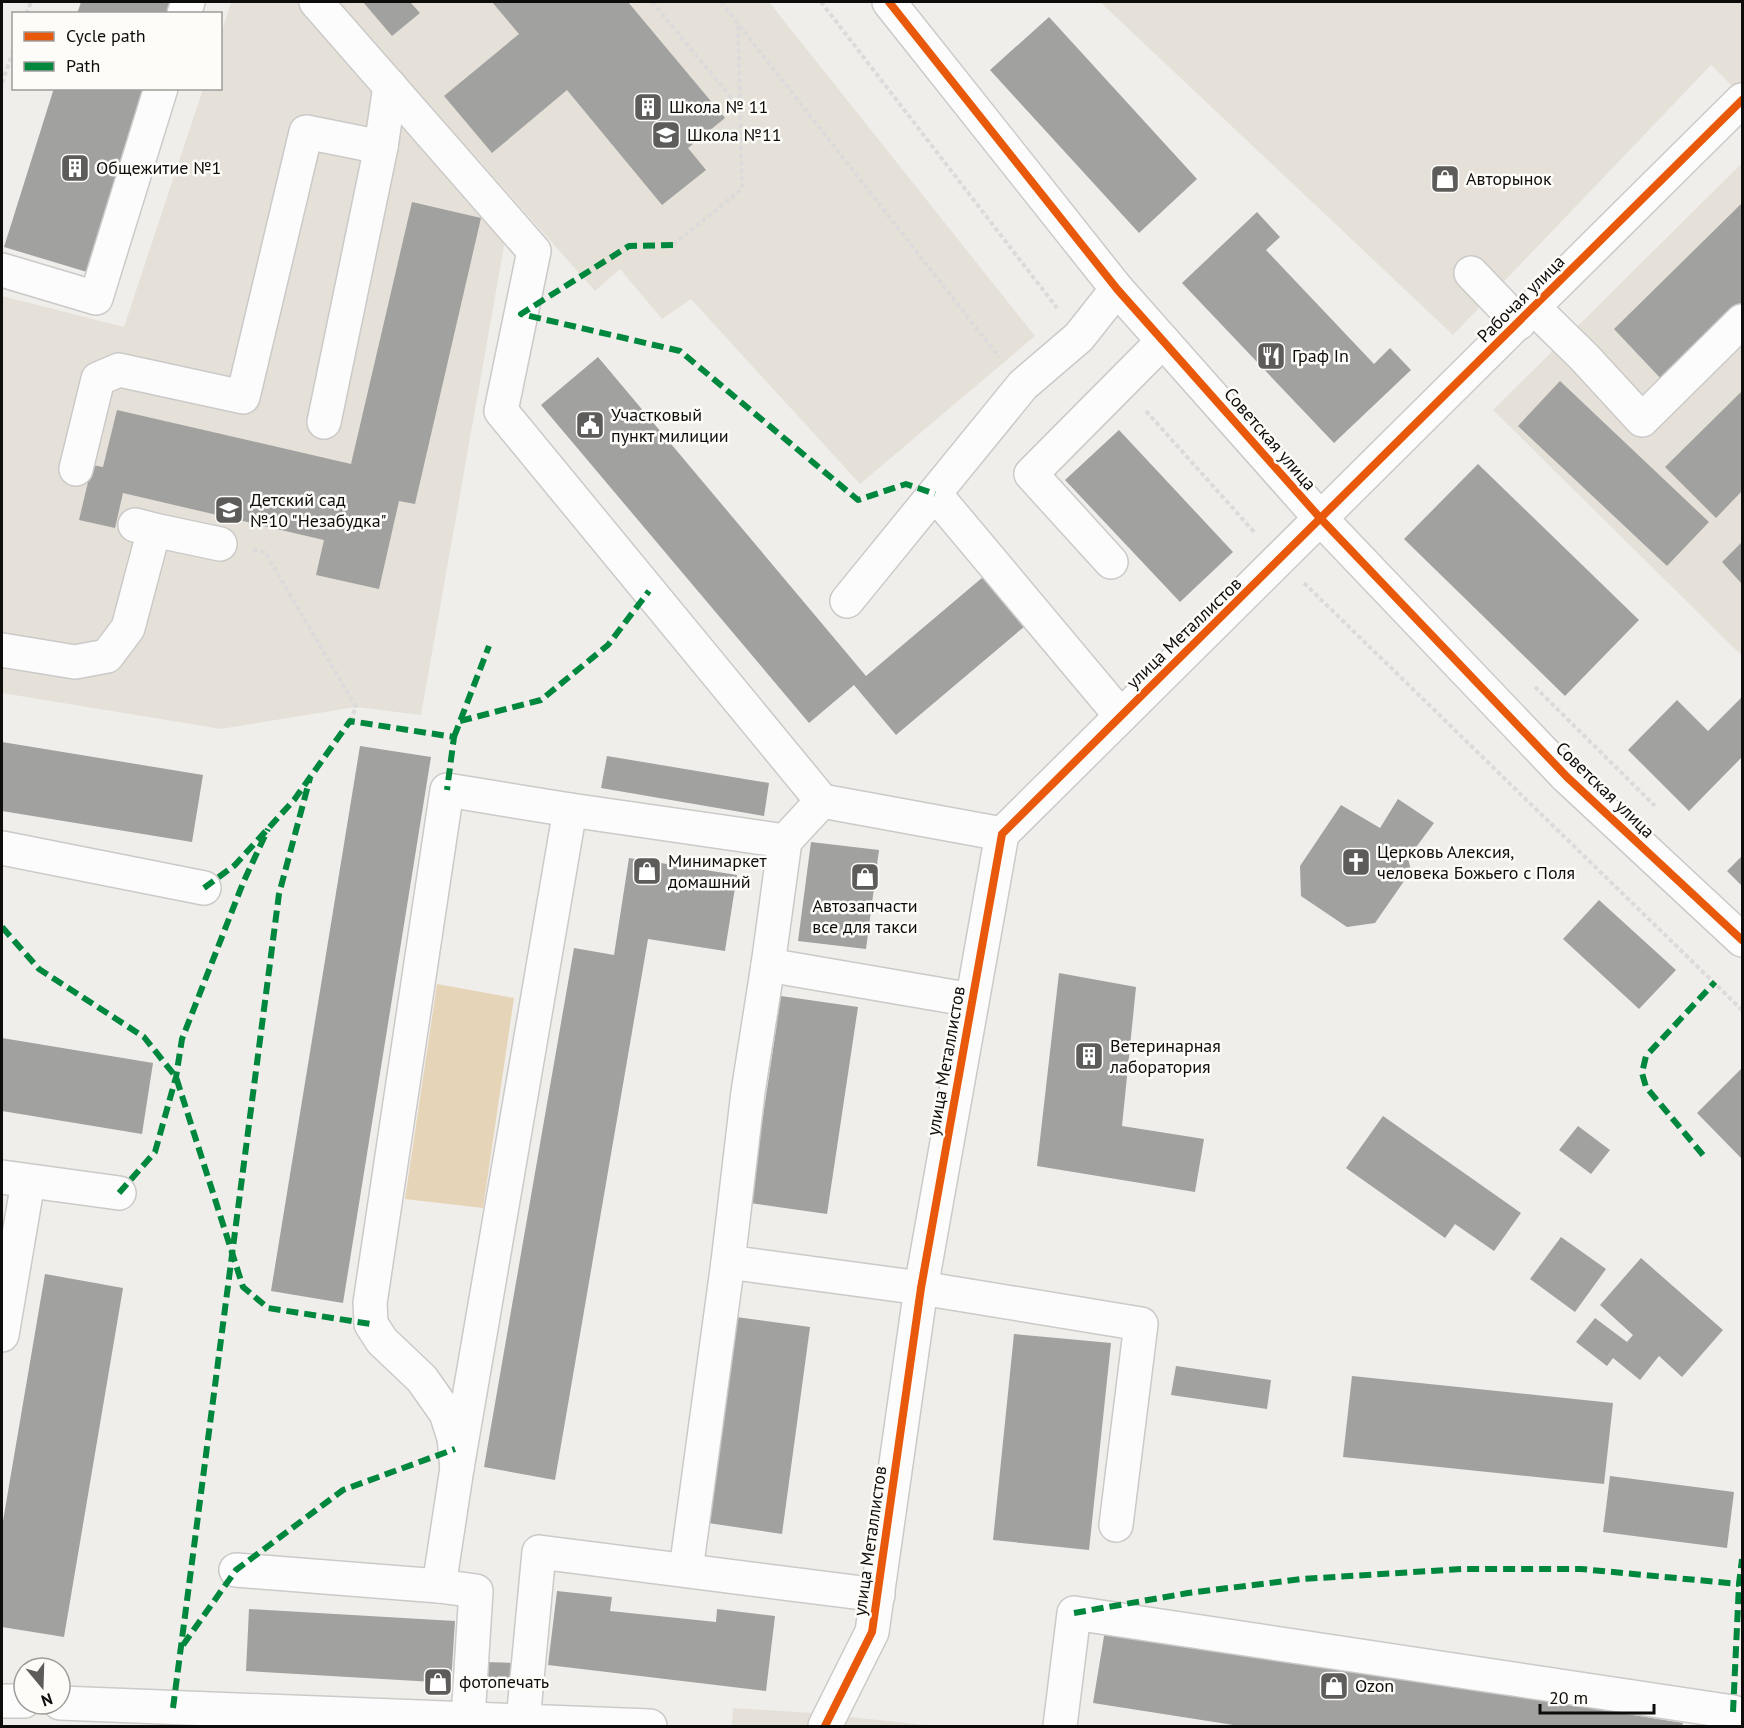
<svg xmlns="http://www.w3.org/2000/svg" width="1744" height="1728" viewBox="0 0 1744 1728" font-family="'PT Sans',sans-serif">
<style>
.built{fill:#e5e1d9}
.green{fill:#e6d4b8}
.building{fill:#a1a1a0}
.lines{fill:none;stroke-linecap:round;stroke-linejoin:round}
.minor-casing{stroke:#cbcac8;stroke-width:36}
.path{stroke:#dcdada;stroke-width:4;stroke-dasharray:4.5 3;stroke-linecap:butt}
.minor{stroke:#fdfcfc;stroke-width:33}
.quiet{stroke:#00873e;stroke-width:6;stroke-dasharray:12 6;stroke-linecap:butt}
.cycleway-casing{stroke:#fefcf8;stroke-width:11}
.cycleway{stroke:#e8590c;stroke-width:8}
.labels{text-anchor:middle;stroke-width:5;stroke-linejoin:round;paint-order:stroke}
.poi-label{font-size:18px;fill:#0e0d0c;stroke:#fefcf8;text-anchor:start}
.street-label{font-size:18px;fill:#0e0d0c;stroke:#fefcf8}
</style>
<rect width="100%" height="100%" fill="#f0eeeb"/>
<g class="built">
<path d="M231,2H296L371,86L377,110L395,113L506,235L421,715L356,707L221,729L2,693V296L124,327L203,89L220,88L221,34Z"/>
<path d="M338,2H769L1035,336L860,484L691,299L662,319L620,269L595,291Z"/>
<path d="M1100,2H1742V96L1711,65L1453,335Z"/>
<path d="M1742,163V656L1493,410Z"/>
<path d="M733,1708L813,1713L935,1726H732Z"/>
</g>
<path class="green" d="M437,984L514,998L483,1208L405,1199Z"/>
<g class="building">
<path d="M81,2H172L168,14H77Z"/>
<path d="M363,2H410L420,13L392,36Z"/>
<path d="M492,2H628L725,118L688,148L706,170L662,205L567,90L492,153L444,96L519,34Z"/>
<path d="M1049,17L1197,179L1139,233L990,70Z"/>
<path d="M54,88H145L87,272L4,247Z"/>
<path d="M412,202L481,218L415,504L399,501L379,589L316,575L324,540L123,493L115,528L79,520L92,465L103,467L117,410L351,464Z"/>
<path d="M1742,203V306L1664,382L1614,329Z"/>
<path d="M1257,212L1280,237L1266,250L1374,364L1390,348L1411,370L1334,443L1182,283Z"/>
<path d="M598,357L866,676L983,577L1025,626L896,735L854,685L809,723L541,405Z"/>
<path d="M1560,381L1709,522L1667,566L1518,426Z"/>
<path d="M1742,391V491L1716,518L1665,467Z"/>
<path d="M1119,430L1233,552L1180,602L1065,480Z"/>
<path d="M1478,464L1639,620L1565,696L1404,539Z"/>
<path d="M1742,542V584L1722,562Z"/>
<path d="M1742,697V757L1689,811L1628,750L1677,700L1708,731Z"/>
<path d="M2,742L203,775L192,842L2,811Z"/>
<path d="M360,746L431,757L343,1303L271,1291Z"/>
<path d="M607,756L769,783L764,816L601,788Z"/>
<path d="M1398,799L1434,823L1408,858L1411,871L1375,923L1347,927L1301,896L1300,866L1341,805L1380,828Z"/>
<path d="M811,842L879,850L866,949L798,941Z"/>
<path d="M1742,856V886L1727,871Z"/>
<path d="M629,858L737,875L725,951L648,939L555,1480L484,1467L574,948L614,955Z"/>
<path d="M1599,900L1676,970L1639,1009L1563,939Z"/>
<path d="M1059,973L1136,987L1122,1126L1204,1139L1195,1192L1037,1166Z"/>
<path d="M781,996L858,1007L827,1214L750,1203Z"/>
<path d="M2,1038L153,1063L142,1134L2,1111Z"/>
<path d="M1742,1068V1159L1697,1113Z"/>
<path d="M1383,1116L1521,1213L1494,1251L1455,1224L1445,1238L1346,1168Z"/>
<path d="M1578,1126L1610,1150L1591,1174L1559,1150Z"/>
<path d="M1561,1237L1606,1269L1575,1312L1530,1279Z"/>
<path d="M1641,1258L1723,1330L1682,1377L1659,1356L1640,1380L1613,1358L1607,1366L1576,1342L1595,1318L1627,1342L1633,1335L1600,1305Z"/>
<path d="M45,1274L123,1288L64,1637L2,1627V1527Z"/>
<path d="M736,1317L810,1327L782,1534L708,1523Z"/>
<path d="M1014,1334L1111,1343L1089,1550L993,1540Z"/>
<path d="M1176,1366L1271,1380L1267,1409L1171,1395Z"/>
<path d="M1352,1376L1613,1403L1604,1484L1343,1457Z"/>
<path d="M1610,1476L1734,1492L1727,1548L1603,1532Z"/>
<path d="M557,1591L612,1597L610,1611L716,1622L717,1609L775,1616L766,1691L548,1665Z"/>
<path d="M249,1609L455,1621L451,1683L246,1671Z"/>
<path d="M1105,1630L1683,1723L1682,1726H1240L1093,1703Z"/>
<path d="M485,1662L519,1663L518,1685L484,1683Z"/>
</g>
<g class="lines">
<g class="minor-casing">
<g id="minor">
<path d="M316,2L534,251L501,411L822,801L1002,834"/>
<path d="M889,2L1117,289L1321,519L1567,777L1742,940"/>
<path d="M184,14L188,2"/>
<path d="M2,270L96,298L161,88"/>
<path d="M1471,273L1519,323"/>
<path d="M1534,308L1584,357L1642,420L1742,321"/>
<path d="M324,422L381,147L390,86"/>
<path d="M76,469L98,379L119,370L243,397L306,132L381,147"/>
<path d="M935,494L1121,716"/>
<path d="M154,530L220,544"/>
<path d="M1111,562L1031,474L1163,341"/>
<path d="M847,601L1023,385L1079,337L1117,289"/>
<path d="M2,650L75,662L107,656L128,628L154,530L135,525"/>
<path d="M2,848L204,888"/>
<path d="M768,965L972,1000"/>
<path d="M2,1177L119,1193"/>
<path d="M728,1262L921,1288L1141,1324L1116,1525"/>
<path d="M2,1335L28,1182"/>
<path d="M457,1468L454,1438L446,1413L422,1379L382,1341L371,1324L370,1303L447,790L570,810L785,841"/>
<path d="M236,1570L439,1586L476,1591L468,1718"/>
<path d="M686,1570L728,1262L748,1092L768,965L785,841L822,801"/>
<path d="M439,1586L457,1468L570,810"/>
<path d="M2,1701H24"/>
<path d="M60,1703L650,1726"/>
<path d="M523,1721L539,1552L878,1595"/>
<path d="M825,1726L872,1632L921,1288L1002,834L1742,100"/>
<path d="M1060,1726L1074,1613L1733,1712"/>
</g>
</g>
<g class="path">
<path d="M652,2L739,107"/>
<path d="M721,2L999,357"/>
<path d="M821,2L1057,308"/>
<path d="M26,14L31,2"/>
<path d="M2,83L14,49"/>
<path d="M673,245L742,189L738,23"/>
<path d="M1146,411L1255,533"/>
<path d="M253,550L265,552L356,707L350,721"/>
<path d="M1304,583L1742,1010"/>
<path d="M1535,687L1655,806"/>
</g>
<use href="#minor" class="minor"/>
<g class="quiet">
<path d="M673,245L629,246L521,314L680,351L858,500L906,484L935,494"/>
<path d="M460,721L541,700L608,645L649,591"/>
<path d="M454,737L489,646"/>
<path d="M204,888L235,865L294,800L350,721L454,737L447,790"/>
<path d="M2,927L39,969L144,1037L176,1077L243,1287L268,1308L371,1324"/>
<path d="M1703,1155L1646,1087L1642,1073L1646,1056L1715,982"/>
<path d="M119,1193L155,1152L176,1077L182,1039L243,883L268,829"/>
<path d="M1074,1613L1188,1593L1302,1579L1463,1569H1581L1739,1584"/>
<path d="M183,1645L236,1570L343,1490L455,1449"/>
<path d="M173,1708L279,894L310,778"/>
<path d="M1733,1712L1739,1584L1742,1559"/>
</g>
<g class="cycleway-casing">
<g id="cycleway">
<path d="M889,2L1117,289L1321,519L1567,777L1742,940"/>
<path d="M825,1726L872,1632L921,1288L1002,834L1742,100"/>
</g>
</g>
<use href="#cycleway" class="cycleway"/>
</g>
<defs>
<g id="building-square" transform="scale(1.5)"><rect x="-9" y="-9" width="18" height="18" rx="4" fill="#5d5c5a" stroke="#fefcf8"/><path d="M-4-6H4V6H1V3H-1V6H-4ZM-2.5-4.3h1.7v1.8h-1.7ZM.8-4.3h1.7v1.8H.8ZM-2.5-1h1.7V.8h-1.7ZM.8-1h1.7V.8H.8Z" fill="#fff"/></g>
<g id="school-square" transform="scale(1.5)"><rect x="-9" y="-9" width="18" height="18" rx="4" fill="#5d5c5a" stroke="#fefcf8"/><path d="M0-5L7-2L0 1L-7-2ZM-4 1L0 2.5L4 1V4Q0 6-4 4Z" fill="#fff"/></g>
<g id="shop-square" transform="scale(1.5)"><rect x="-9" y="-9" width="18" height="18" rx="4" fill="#5d5c5a" stroke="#fefcf8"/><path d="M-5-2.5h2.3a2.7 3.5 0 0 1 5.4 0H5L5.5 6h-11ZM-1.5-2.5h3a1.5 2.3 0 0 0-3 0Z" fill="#fff"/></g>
<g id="restaurant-square" transform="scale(1.5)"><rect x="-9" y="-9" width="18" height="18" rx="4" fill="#5d5c5a" stroke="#fefcf8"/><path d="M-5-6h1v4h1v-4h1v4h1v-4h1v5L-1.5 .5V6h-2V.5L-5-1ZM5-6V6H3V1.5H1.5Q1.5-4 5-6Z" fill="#fff"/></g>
<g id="civic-square" transform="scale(1.5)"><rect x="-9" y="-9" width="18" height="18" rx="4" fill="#5d5c5a" stroke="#fefcf8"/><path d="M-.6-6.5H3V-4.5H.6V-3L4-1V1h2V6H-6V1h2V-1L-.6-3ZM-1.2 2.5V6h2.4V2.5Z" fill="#fff"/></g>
<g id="church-square" transform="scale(1.5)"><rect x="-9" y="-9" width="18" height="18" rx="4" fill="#5d5c5a" stroke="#fefcf8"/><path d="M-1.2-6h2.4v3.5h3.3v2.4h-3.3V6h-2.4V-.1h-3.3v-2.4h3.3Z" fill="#fff"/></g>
</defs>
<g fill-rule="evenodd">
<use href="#building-square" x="648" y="107"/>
<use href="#school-square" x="666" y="135"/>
<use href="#building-square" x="75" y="168"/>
<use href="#shop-square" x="1445" y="179"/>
<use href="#restaurant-square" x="1271" y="356"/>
<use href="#civic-square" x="590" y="425"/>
<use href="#school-square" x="229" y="510"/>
<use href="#church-square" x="1356" y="862"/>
<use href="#shop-square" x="647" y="871"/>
<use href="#shop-square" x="865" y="877"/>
<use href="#building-square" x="1089" y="1056"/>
<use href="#shop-square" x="438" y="1682"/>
<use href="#shop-square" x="1334" y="1686"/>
</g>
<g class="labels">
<g class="poi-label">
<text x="669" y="113">Школа № 11</text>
<text x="687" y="141">Школа №11</text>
<text x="96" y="174">Общежитие №1</text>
<text x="1466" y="185">Авторынок</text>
<text x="1292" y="362">Граф In</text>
<text x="611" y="421">Участковый<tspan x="611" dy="21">пункт милиции</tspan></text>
<text x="250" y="506">Детский сад<tspan x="250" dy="21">№10 "Незабудка"</tspan></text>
<text x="1377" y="858">Церковь Алексия,<tspan x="1377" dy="21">человека Божьего с Поля</tspan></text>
<text x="668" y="867">Минимаркет<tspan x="668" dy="21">домашний</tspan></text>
<text x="865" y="912" text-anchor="middle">Автозапчасти<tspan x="865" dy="21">все для такси</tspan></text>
<text x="1110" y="1052">Ветеринарная<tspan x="1110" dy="21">лаборатория</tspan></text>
<text x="459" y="1688">фотопечать</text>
<text x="1355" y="1692">Ozon</text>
</g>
<g class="street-label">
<text transform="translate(1521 299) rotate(-45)" y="6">Рабочая улица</text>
<text transform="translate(1270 439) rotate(49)" y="6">Советская улица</text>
<text transform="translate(1184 633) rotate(-44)" y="6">улица Металлистов</text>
<text transform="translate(1605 790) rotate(44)" y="6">Советская улица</text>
<text transform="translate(946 1061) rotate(-80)" y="6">улица Металлистов</text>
<text transform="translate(870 1541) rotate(-82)" y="6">улица Металлистов</text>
</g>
</g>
<rect width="1744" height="1728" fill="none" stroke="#0e0d0c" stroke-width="6"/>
<rect x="12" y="12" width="210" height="78" fill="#fefcf8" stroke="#9e9c9a" stroke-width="1.5"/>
<rect x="24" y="32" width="30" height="9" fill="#e8590c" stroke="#9e9c9a" stroke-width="1.5"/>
<text x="66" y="42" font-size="18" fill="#0e0d0c">Cycle path</text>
<rect x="24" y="62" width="30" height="9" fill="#00873e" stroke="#9e9c9a" stroke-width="1.5"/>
<text x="66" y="72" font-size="18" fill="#0e0d0c">Path</text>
<g transform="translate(42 1686) rotate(161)"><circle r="28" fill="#fefcf8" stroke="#9e9c9a" stroke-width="1.5"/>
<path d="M0-4.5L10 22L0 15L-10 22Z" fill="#5d5c5a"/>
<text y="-9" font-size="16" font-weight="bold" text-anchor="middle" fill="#0e0d0c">N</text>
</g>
<path d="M1540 1704v9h114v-9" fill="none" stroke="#0e0d0c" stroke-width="3"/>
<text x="1549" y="1704" font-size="18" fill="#0e0d0c" stroke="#fefcf8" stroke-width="4.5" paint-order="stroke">20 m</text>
</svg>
